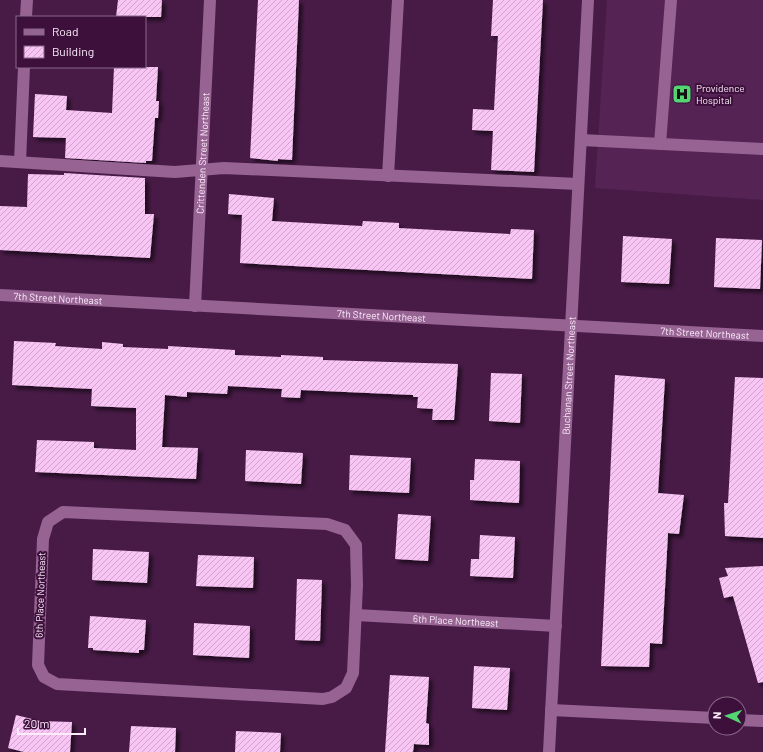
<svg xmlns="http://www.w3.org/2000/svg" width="763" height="752" viewBox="0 0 763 752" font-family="Barlow,sans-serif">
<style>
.built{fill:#552354}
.building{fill:url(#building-hatch);filter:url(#shadow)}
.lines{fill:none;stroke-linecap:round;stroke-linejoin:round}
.minor{stroke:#966393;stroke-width:12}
.labels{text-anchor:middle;stroke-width:4;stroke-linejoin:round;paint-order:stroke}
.poi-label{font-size:10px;fill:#fcebfb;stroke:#3d103c;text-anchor:start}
.street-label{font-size:10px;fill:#fcebfb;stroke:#3d103c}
</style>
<defs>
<pattern id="building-hatch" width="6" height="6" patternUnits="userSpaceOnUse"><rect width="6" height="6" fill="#f9c5f5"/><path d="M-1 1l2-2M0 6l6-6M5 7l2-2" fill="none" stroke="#cea5ca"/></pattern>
<filter id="shadow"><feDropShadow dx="3.5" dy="3.5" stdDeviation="2" flood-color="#0009"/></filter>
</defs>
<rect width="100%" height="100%" fill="#481b47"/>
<path class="built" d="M607,0H763V200L595,188Z"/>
<g class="building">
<path d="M118,0H162L161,17H116Z"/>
<path d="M258,0H299L292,160L278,159V161L250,158Z"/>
<path d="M493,0H543L534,172L491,170L493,131L472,130L473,109L494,110L498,36H491Z"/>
<path d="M114,67H158L156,101H159L158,118H155L152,161H146V163L65,158L66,138L33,137L35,94L67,96L66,110L112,113Z"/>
<path d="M64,173L145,178V214H154L150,258L0,250V206L27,207L28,174L64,175Z"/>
<path d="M229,194L274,198L272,221L362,226L363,221L399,223V228L510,234L511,229L534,230L532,279L240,263L242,215L228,214Z"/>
<path d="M623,236L672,239L669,284L621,282Z"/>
<path d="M716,238L762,240L760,289L714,287Z"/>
<path d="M14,341L56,343L55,346L102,349V342L123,344V347L168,349V346L235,350V355L281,357V355L323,357V360L458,364L454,420H432L433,409L417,408L418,397H413V395L301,390L300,398L281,397L282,389L228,386L227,394L187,392V397L165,395L162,447L198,448L196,479L35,472L37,440L94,442V448L136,450V408L91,406L92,389L12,385Z"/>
<path d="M491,373L522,374L520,423L489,421Z"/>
<path d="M615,375L665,379L658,493L684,495L679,534L668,533L662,644L650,643L649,667L601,666Z"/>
<path d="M735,377L763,378V538L725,536L724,503H728Z"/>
<path d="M246,450L303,453L301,484L245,481Z"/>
<path d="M350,455L411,458L409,493L349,490Z"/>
<path d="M475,459L520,461L519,503L470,500V480H474Z"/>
<path d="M398,514L431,516L428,561L395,559Z"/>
<path d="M480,535L515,537L513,578L470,576L471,559H479Z"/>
<path d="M93,549L149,552L147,583L92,580Z"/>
<path d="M198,555L254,557L253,588L196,586Z"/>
<path d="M763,566V682L758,683L733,596L724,598L719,578L728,576L725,568Z"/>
<path d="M297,579L322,580L320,641L295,640Z"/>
<path d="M90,616L146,620L144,650H139V653L93,650V648H88Z"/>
<path d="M194,623L250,626L249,658L193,655Z"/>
<path d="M474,666L510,668L507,710L472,708Z"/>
<path d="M390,675L429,677L426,723L429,724V745L414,744L413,752H385Z"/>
<path d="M16,715L40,721L72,722L70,752H24L8,748Z"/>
<path d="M131,726L176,728L175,752H129Z"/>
<path d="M236,731L281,733L280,752H235Z"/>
</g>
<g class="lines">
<g class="minor">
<path d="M26,17L27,0"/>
<path d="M581,140L763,149"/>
<path d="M660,144L671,0"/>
<path d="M0,161L175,172L224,168L578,184"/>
<path d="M20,162L24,67"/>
<path d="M388,176L398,0"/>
<path id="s1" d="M0,295L763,336"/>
<path id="s2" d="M195,306L210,0"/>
<path d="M63,512L327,524L345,530L356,545L357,585L353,673L346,688L332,697L323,699L57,684L44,677L38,665L43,539L48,522Z"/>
<path id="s3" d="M356,615L556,626"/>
<path d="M551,710L715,718"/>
<path d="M739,720L763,721"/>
<path id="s4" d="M549,752L588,0"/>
</g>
</g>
<defs>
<g id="hospital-square" transform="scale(1)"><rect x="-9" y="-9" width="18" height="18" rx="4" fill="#53d672" stroke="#3d103c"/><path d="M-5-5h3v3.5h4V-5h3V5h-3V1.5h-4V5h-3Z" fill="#111"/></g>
</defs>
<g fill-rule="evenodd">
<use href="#hospital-square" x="682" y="94"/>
</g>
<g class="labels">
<g class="poi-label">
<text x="696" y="92">Providence<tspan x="696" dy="12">Hospital</tspan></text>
</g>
<g class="street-label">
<text dy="4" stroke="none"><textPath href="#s2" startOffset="153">Crittenden Street Northeast</textPath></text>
<text dy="4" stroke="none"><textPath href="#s1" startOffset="58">7th Street Northeast</textPath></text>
<text dy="4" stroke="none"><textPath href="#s1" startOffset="382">7th Street Northeast</textPath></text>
<text dy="4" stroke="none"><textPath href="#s1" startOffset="706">7th Street Northeast</textPath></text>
<text dy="4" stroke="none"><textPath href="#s4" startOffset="377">Buchanan Street Northeast</textPath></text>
<text transform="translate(40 595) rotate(-88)" y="4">6th Place Northeast</text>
<text dy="4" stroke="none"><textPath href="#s3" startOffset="100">6th Place Northeast</textPath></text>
</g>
</g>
<rect x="16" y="16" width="130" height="52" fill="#3d103c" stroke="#896888"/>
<rect x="24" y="29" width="20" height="6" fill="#966393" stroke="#896888"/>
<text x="52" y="36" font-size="12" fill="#fcebfb">Road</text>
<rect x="24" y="46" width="20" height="12" fill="url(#building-hatch)" stroke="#896888"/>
<text x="52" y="56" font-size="12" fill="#fcebfb">Building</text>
<g transform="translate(727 716) rotate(273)"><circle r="19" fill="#3d103c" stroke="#896888"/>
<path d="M0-3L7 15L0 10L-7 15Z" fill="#53d672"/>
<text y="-6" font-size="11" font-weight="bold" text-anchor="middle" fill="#fcebfb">N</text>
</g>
<path d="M18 728v6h67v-6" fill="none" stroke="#fcebfb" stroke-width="2"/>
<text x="24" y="728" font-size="12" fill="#fcebfb" stroke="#3d103c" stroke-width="3" paint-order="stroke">20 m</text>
</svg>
